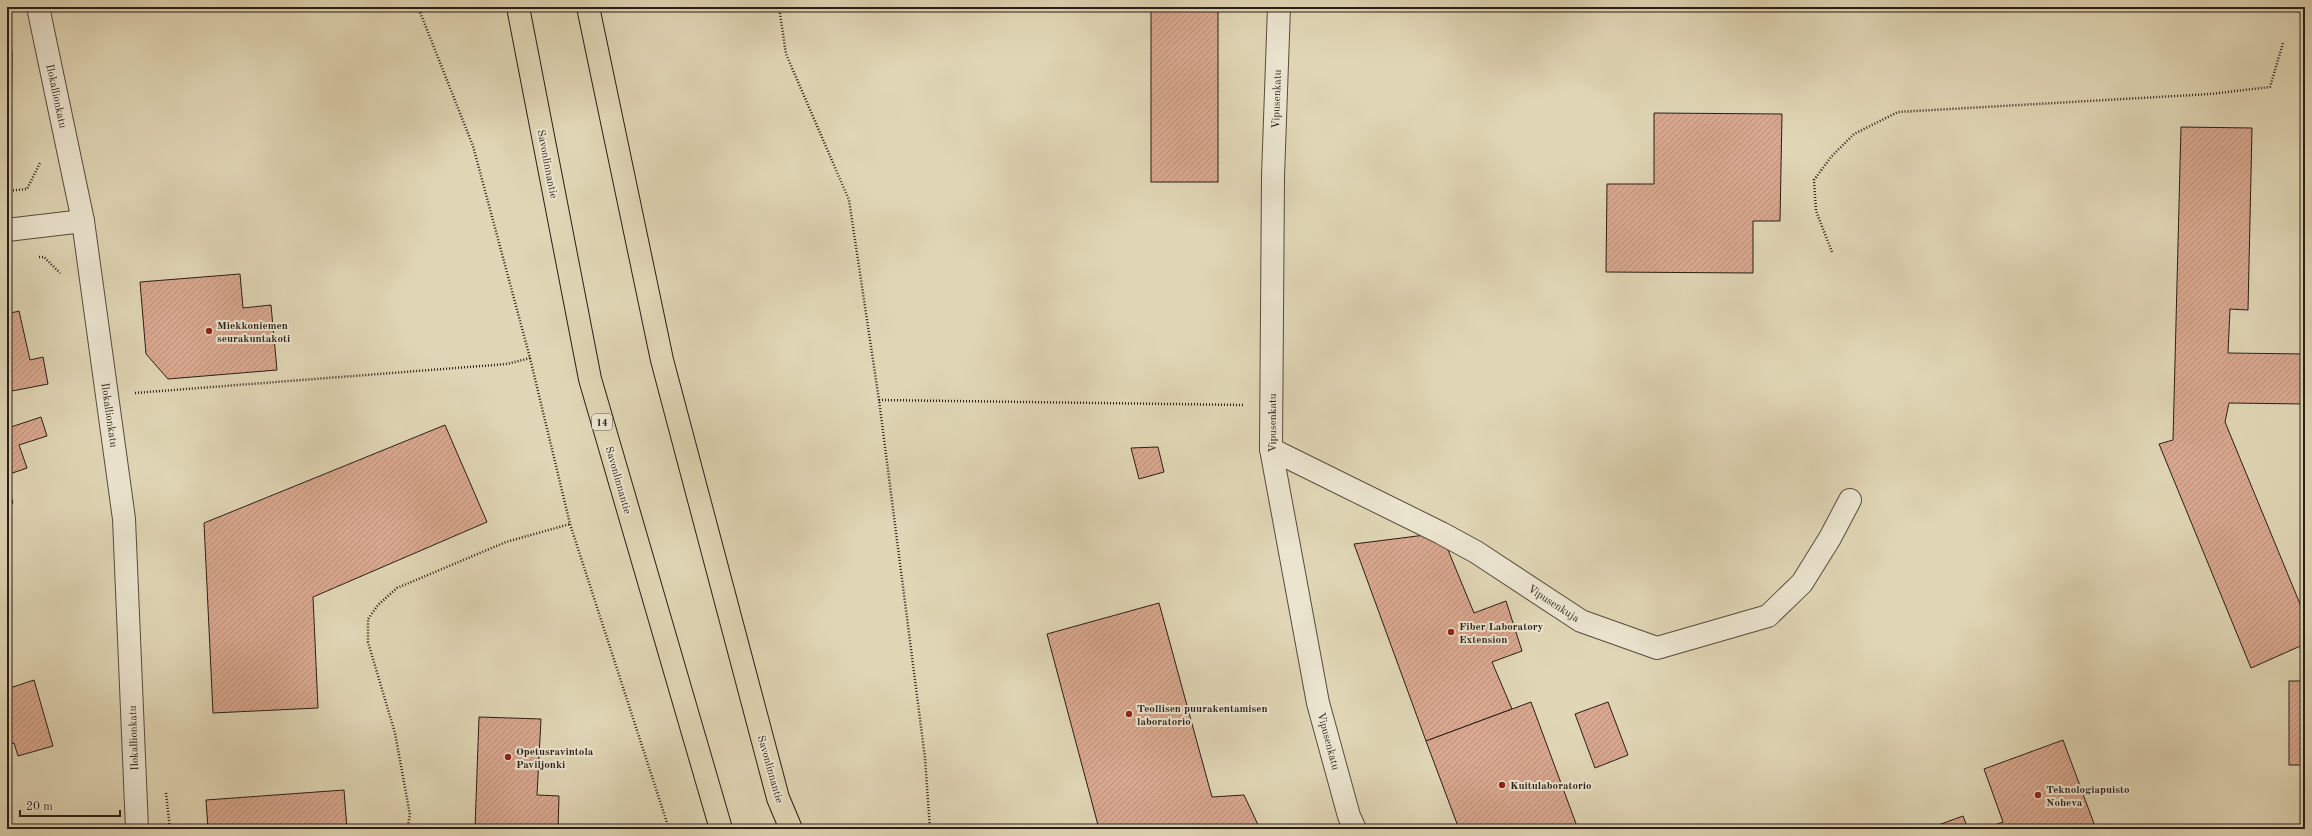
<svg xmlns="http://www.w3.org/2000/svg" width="2312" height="836" viewBox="0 0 2312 836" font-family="'Old Standard TT',serif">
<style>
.building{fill:url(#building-hatch);stroke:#281e16}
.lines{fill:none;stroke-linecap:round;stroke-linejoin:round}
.street-casing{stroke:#564c3e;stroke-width:24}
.highway-casing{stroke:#281e16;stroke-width:24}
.path{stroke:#281e16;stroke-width:2.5;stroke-dasharray:1 2;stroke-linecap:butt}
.street{stroke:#ebe4cf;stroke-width:22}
.highway{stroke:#e0d6b5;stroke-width:22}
.poi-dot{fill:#8f2418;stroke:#ebe4cf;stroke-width:1.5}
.labels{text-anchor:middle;stroke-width:4;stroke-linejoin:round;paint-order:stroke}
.shield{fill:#ebe4cf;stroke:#62594e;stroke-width:1}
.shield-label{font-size:10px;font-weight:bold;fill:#281e16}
.street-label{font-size:11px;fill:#281e16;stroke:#ebe4cf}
.poi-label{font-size:11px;font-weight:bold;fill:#281e16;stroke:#ebe4cf;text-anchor:start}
</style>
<defs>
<pattern id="building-hatch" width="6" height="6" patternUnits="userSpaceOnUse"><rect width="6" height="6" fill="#daa890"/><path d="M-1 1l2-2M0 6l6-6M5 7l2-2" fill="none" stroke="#bb907b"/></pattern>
</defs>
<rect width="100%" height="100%" fill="#e0d6b5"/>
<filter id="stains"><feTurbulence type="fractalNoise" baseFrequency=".005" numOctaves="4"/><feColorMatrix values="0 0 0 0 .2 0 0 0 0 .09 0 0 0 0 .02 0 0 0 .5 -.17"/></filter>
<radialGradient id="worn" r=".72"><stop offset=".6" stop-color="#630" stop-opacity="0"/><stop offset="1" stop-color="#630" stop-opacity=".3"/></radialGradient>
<g class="building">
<rect x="1151" y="7" width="67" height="175"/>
<path d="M2180,7H2305V12Z"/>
<path d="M7,51H12L11,145H7Z"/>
<path d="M1654,113L1782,114L1780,221H1753V273L1606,272L1607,184H1654Z"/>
<path d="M2181,127L2252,128L2248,310L2230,309L2228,353L2305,354V404L2229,403L2225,422L2305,616V644L2251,668L2159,444L2173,440Z"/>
<path d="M240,274L243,308L271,305L277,370L168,379L146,354L140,282Z"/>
<path d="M19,311L30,360L43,357L48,384L7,392V314Z"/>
<path d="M41,417L47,436L19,445L27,468L7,475V425L10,424L11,427Z"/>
<path d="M445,425L487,522L313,597L318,708L213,713L204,523Z"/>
<path d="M1158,447L1164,472L1139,479L1131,448Z"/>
<path d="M7,484L13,503L7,505Z"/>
<path d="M1441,533L1474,613L1506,601L1522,651L1492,662L1512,709L1426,741L1354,544Z"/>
<path d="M1159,603L1212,797L1244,795L1260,829H1099L1047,634Z"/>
<path d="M34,680L53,746L18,756L14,743L7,745V689Z"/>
<rect x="2289" y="681" width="16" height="84"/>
<path d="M1531,702L1578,829H1459L1426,741Z"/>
<path d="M1608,702L1628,755L1595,768L1575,714Z"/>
<path d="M479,717L541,719L537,795L559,796L558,829H475Z"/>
<path d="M2063,740L2096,829H1983L2003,822L1984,769Z"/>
<path d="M344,790L347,829H208L206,800Z"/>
<path d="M1963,816L1968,829H1927Z"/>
</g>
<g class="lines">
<g class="street-casing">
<g id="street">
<path d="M38,7L83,221L124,519L137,829"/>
<path d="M1279,7L1273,176L1271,449L1318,703L1349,816L1355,829"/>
<path d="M7,230L83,221"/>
<path d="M1271,449L1441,533L1476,552L1581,621L1657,648L1768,616L1802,583L1830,538L1850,500"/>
</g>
</g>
<g class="highway-casing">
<g id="highway">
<path d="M518,7L590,379L721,829"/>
<path d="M588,7L662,360L778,798L791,829"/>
</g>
</g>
<g class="path">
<path d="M418,7L473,146L530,358L570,524L669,829"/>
<path d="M779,7L786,54L849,200L879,400L925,758L930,829"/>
<path d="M7,191L27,189L40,163"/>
<path d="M1832,252L1816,211L1814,180L1831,157L1854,134L1898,112L2210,94L2270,87L2283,43"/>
<path d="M39,257H44L60,273"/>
<path d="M135,393L507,364L530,358"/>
<path d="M879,400L1244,405"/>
<path d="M166,793L170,829"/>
<path d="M407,829L410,815L395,733L368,642V619L378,605L397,588L506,542L570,524"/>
</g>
<use href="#street" class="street"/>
<use href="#highway" class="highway"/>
</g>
<g class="poi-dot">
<circle cx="209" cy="331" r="4"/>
<circle cx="1451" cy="632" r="4"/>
<circle cx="1129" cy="714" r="4"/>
<circle cx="508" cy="757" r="4"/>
<circle cx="1502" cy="785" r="4"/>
<circle cx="2038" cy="795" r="4"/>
</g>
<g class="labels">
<rect class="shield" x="592" y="414" width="20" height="16" rx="3"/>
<g class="shield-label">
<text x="602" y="426">14</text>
</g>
<g class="street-label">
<text transform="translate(57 96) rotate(78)" y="4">Ilokallionkatu</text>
<text transform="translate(1276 99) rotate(-88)" y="4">Vipusenkatu</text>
<text transform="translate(548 164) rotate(79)" y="4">Savonlinnantie</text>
<text transform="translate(110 415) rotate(82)" y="4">Ilokallionkatu</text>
<text transform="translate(1272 423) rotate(-90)" y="4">Vipusenkatu</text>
<text transform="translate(619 480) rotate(74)" y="4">Savonlinnantie</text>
<text transform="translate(1554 603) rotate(33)" y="4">Vipusenkuja</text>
<text transform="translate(133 738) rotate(-92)" y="4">Ilokallionkatu</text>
<text transform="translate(1329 741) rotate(75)" y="4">Vipusenkatu</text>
<text transform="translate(771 769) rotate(74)" y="4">Savonlinnantie</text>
</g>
<g class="poi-label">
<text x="217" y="329">Miekkoniemen<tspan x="217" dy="13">seurakuntakoti</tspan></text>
<text x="1459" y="630">Fiber Laboratory<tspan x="1459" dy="13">Extension</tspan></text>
<text x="1137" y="712">Teollisen puurakentamisen<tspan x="1137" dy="13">laboratorio</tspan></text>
<text x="516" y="755">Opetusravintola<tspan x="516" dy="13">Paviljonki</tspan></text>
<text x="1510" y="789">Kuitulaboratorio</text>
<text x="2046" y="793">Teknologiapuisto<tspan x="2046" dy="13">Noheva</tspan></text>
</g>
</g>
<rect width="2312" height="836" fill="none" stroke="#e0d6b5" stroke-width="24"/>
<rect x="8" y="8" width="2296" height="820" fill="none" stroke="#281e16" stroke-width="2"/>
<rect x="12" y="12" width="2288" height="812" fill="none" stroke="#281e16"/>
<path d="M20 810v6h100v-6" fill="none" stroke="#281e16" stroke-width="2"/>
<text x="26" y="810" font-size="12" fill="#281e16" stroke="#ebe4cf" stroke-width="3" paint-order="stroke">20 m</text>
<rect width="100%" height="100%" filter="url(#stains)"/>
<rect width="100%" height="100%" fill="url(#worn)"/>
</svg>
